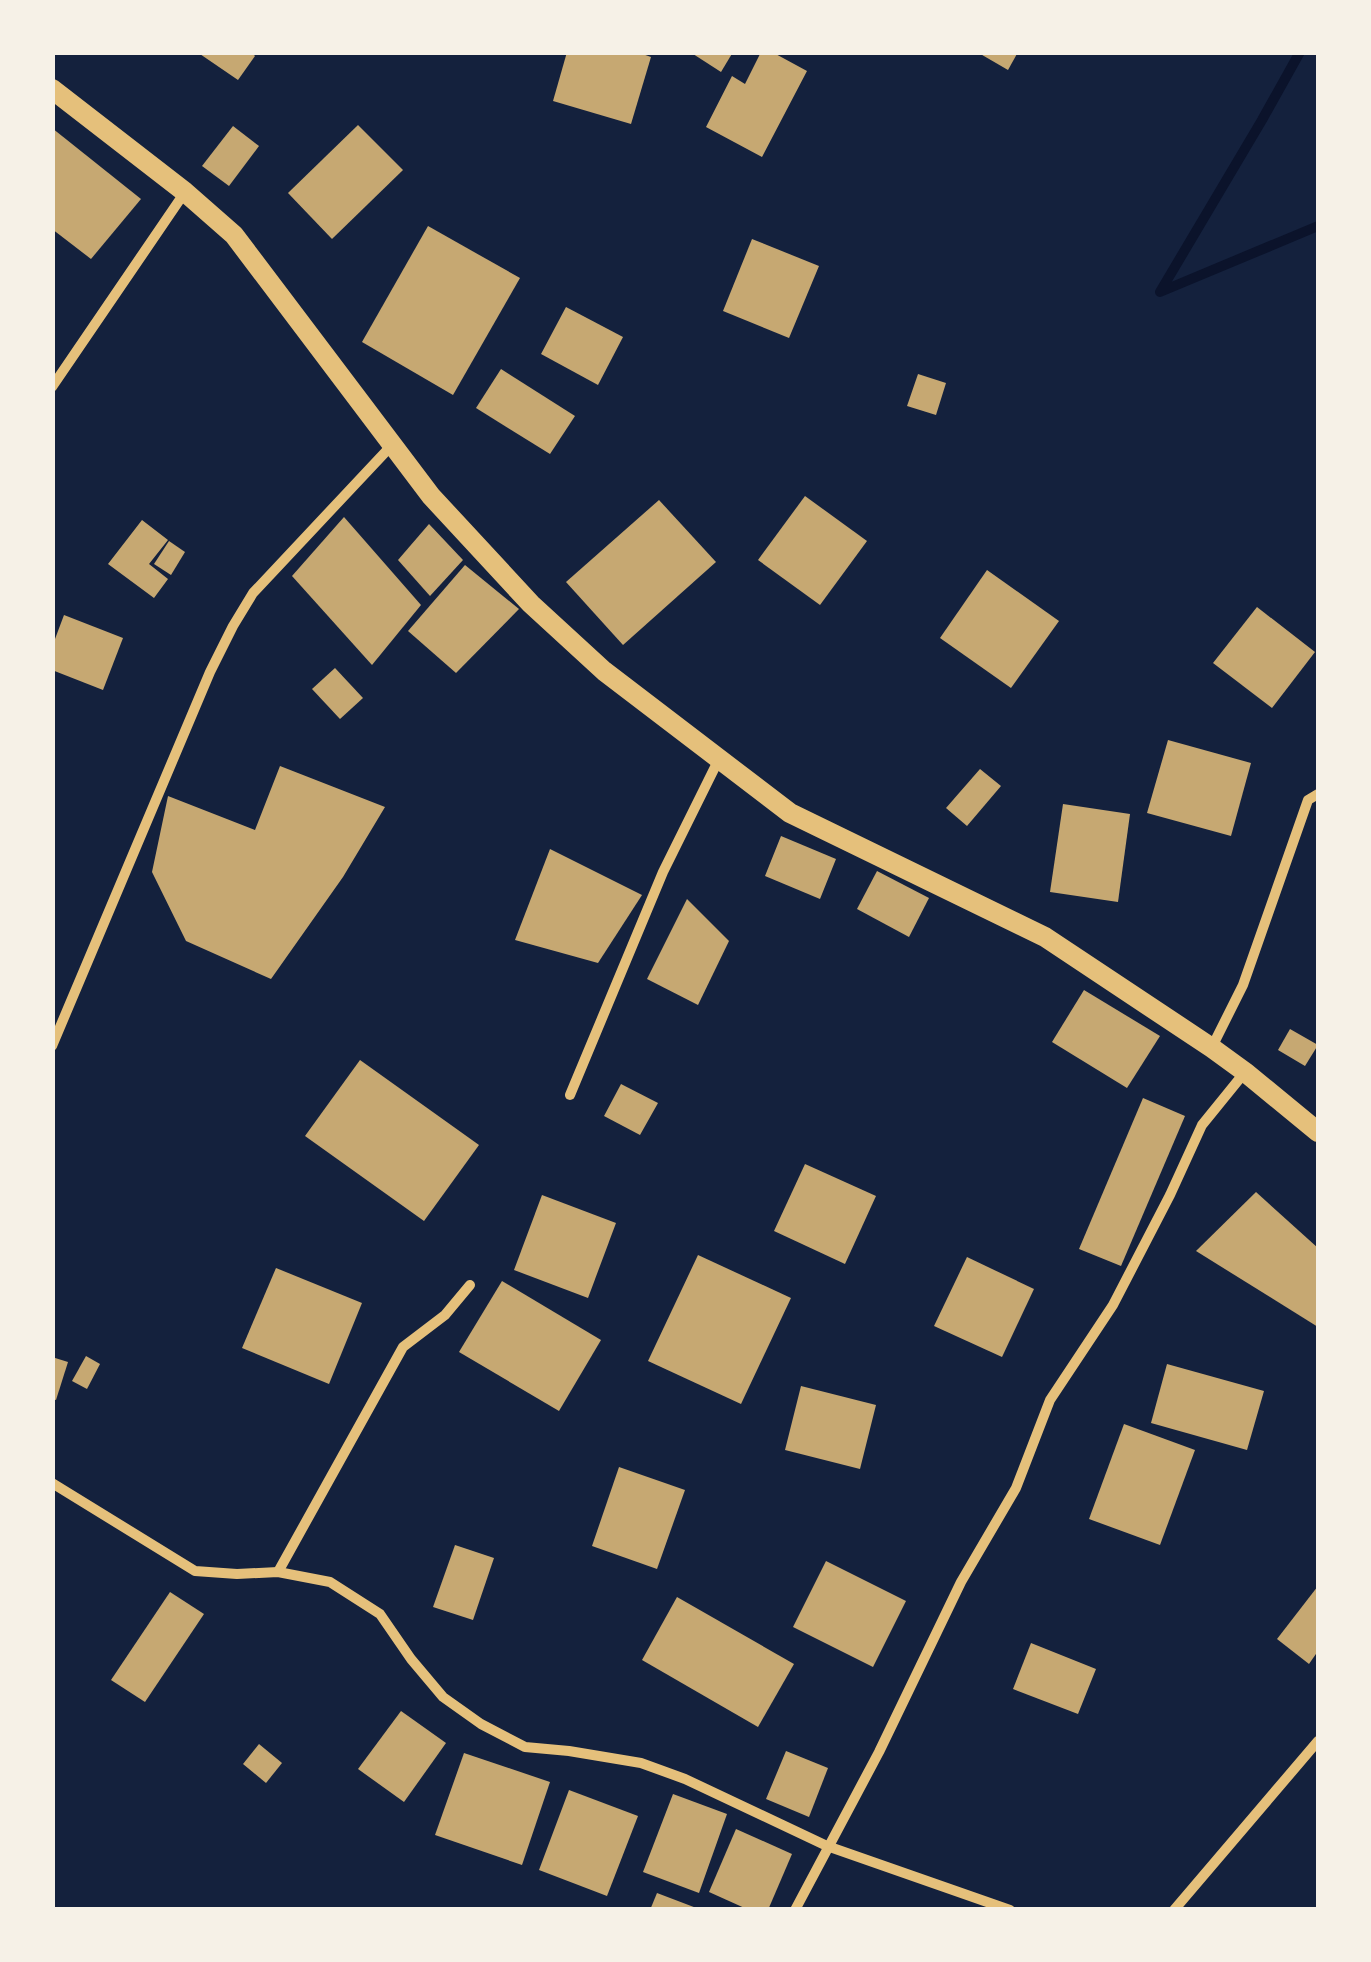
<svg xmlns="http://www.w3.org/2000/svg" width="1371" height="1962" viewBox="0 0 1371 1962" font-family="'PT Serif',serif">
<style>
.lines{fill:none;stroke-linecap:round;stroke-linejoin:round}
.stream{stroke:#0b132b;stroke-width:10}
.building{fill:#c6a872}
.minor{stroke:#e5c07b;stroke-width:10}
.secondary{stroke:#e5c07b;stroke-width:20}
</style>
<rect width="100%" height="100%" fill="#14213d"/>
<g class="lines">
<path class="stream" d="M1300,52L1262,120L1160,292L1318,226"/>
</g>
<g class="building">
<path d="M197,52H251L255,56L238,80Z"/>
<path d="M567,52H637L651,57L631,124L553,101Z"/>
<path d="M690,52H733L721,72Z"/>
<path d="M761,52H772L807,71L762,157L706,127L732,76L745,84Z"/>
<path d="M977,52H1018L1008,70Z"/>
<path d="M358,125L403,170L332,239L288,193Z"/>
<path d="M233,126L259,146L229,186L202,166Z"/>
<path d="M52,128L141,199L91,259L52,229Z"/>
<path d="M428,226L520,278L453,395L362,342Z"/>
<path d="M752,239L819,266L789,338L723,311Z"/>
<path d="M566,307L623,337L598,385L541,354Z"/>
<path d="M501,369L575,416L550,454L476,408Z"/>
<path d="M918,374L946,383L936,415L907,406Z"/>
<path d="M805,496L867,541L820,605L758,560Z"/>
<path d="M659,500L716,562L623,645L566,582Z"/>
<path d="M344,517L421,605L372,665L292,576Z"/>
<path d="M142,520L168,540L149,564L168,579L154,598L108,564Z"/>
<path d="M429,524L463,560L430,596L398,560Z"/>
<path d="M169,541L185,552L171,575L154,564Z"/>
<path d="M465,565L519,609L456,673L408,631Z"/>
<path d="M987,570L1059,621L1011,688L940,638Z"/>
<path d="M1257,607L1315,652L1272,708L1213,663Z"/>
<path d="M64,615L123,638L103,690L52,670V647Z"/>
<path d="M335,668L363,698L340,719L312,689Z"/>
<path d="M1168,740L1251,763L1231,836L1147,813Z"/>
<path d="M280,766L385,807L343,877L271,979L186,941L152,872L168,796L255,830Z"/>
<path d="M980,769L1001,786L967,826L946,808Z"/>
<path d="M1063,804L1130,814L1118,902L1050,892Z"/>
<path d="M781,836L836,859L820,899L765,876Z"/>
<path d="M550,849L642,895L598,963L515,940Z"/>
<path d="M877,871L929,898L909,937L857,909Z"/>
<path d="M687,899L729,941L698,1005L647,979Z"/>
<path d="M1084,990L1160,1036L1127,1088L1052,1042Z"/>
<path d="M1290,1029L1318,1045L1305,1066L1278,1050Z"/>
<path d="M360,1060L479,1145L424,1221L305,1136Z"/>
<path d="M621,1084L658,1103L640,1135L604,1116Z"/>
<path d="M1143,1098L1185,1116L1121,1266L1079,1249Z"/>
<path d="M805,1164L876,1196L845,1264L774,1231Z"/>
<path d="M1256,1192L1318,1248V1327L1196,1251Z"/>
<path d="M542,1195L616,1223L588,1298L514,1270Z"/>
<path d="M698,1255L791,1298L741,1404L648,1361Z"/>
<path d="M967,1257L1034,1289L1002,1357L934,1326Z"/>
<path d="M276,1268L362,1303L329,1384L242,1348Z"/>
<path d="M502,1281L601,1340L559,1411L459,1352Z"/>
<path d="M86,1356L100,1364L87,1389L72,1381Z"/>
<path d="M52,1357L68,1362L56,1400L52,1399Z"/>
<path d="M1167,1364L1264,1391L1247,1450L1151,1423Z"/>
<path d="M801,1386L876,1405L860,1469L785,1450Z"/>
<path d="M1124,1424L1195,1450L1160,1545L1089,1519Z"/>
<path d="M619,1467L685,1490L657,1569L592,1546Z"/>
<path d="M455,1545L494,1558L473,1620L433,1607Z"/>
<path d="M826,1561L906,1601L873,1667L793,1627Z"/>
<path d="M1318,1586V1651L1309,1664L1277,1639Z"/>
<path d="M170,1592L204,1614L145,1702L111,1680Z"/>
<path d="M677,1597L794,1664L758,1727L642,1660Z"/>
<path d="M1031,1643L1096,1669L1078,1714L1013,1689Z"/>
<path d="M401,1711L446,1743L404,1802L358,1769Z"/>
<path d="M259,1744L282,1763L266,1783L243,1764Z"/>
<path d="M786,1751L828,1768L809,1817L766,1799Z"/>
<path d="M464,1753L550,1782L522,1865L435,1835Z"/>
<path d="M569,1790L638,1816L607,1896L539,1870Z"/>
<path d="M673,1794L727,1814L699,1893L643,1872Z"/>
<path d="M736,1829L792,1854L768,1910H749L709,1892Z"/>
<path d="M657,1893L699,1909V1910H650Z"/>
</g>
<g class="lines">
<g class="minor">
<path d="M52,387L185,192"/>
<path d="M52,1046L210,672L233,626L253,593L392,445"/>
<path d="M1212,1047L1243,985L1308,800L1318,794"/>
<path d="M570,1095L663,872L719,759"/>
<path d="M52,1483L195,1571L237,1574L278,1572L330,1582L380,1614L411,1659L443,1697L481,1724L525,1747L569,1751L641,1763L685,1779L827,1846L1010,1910"/>
<path d="M278,1572L403,1347L445,1315L470,1285"/>
<path d="M795,1910L879,1752L961,1582L1016,1488L1050,1400L1113,1305L1170,1195L1202,1125L1245,1072"/>
<path d="M1174,1910L1318,1741"/>
</g>
<path class="secondary" d="M52,89L185,192L234,235L431,496L531,604L604,671L790,813L1045,937L1212,1048L1245,1072L1318,1132"/>
</g>
<rect width="1371" height="1962" fill="none" stroke="#f6f1e7" stroke-width="110"/>
</svg>
